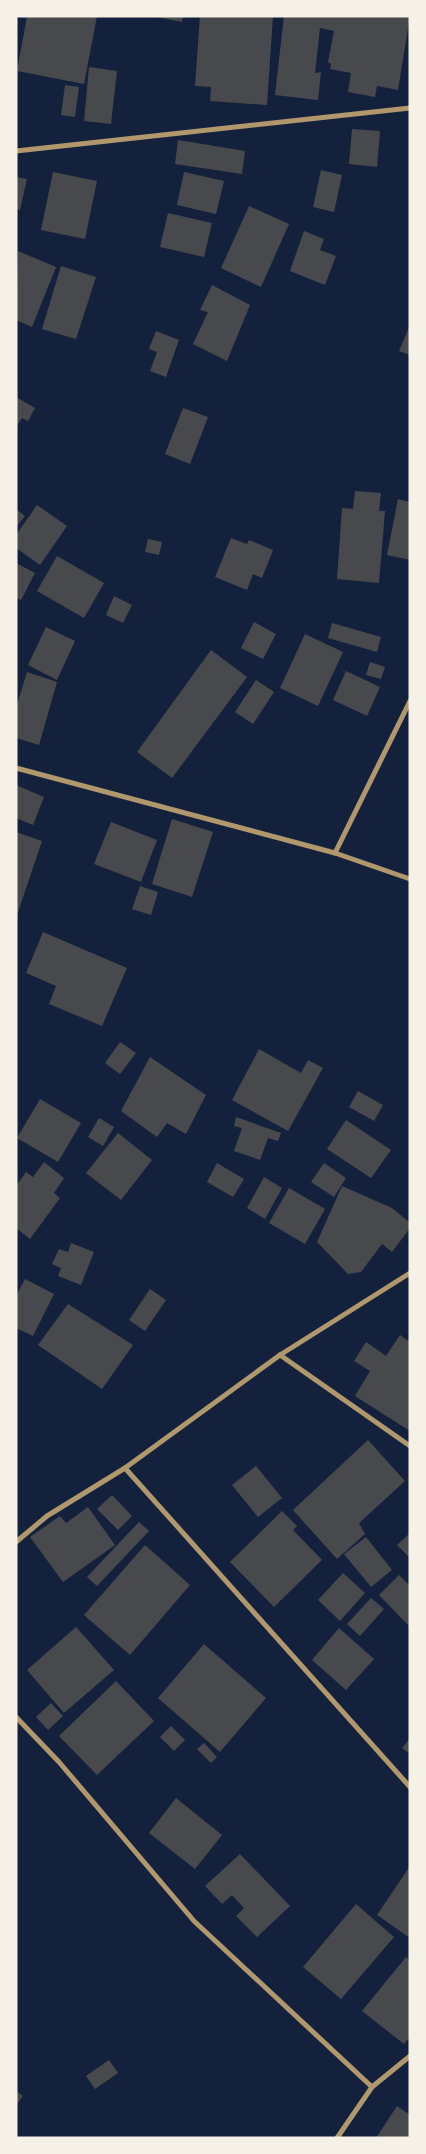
<svg xmlns="http://www.w3.org/2000/svg" width="426" height="2154" viewBox="0 0 426 2154" font-family="'Varela Round',sans-serif">
<style>
.building{fill:#48494c}
.lines{fill:none;stroke-linecap:round;stroke-linejoin:round}
.minor{stroke:#b1986c;stroke-width:5}
</style>
<rect width="100%" height="100%" fill="#14213d"/>
<g class="building">
<path d="M27,16H97L84,84L17,71Z"/>
<path d="M151,16H183L182,22Z"/>
<path d="M200,16H273L267,105L210,101L211,87L195,86Z"/>
<path d="M284,16H410L398,90L377,86L375,97L348,92L351,73L330,69L331,64L328,62L334,31L320,28L315,73L321,72L318,100L275,95Z"/>
<path d="M89,67L117,71L111,124L84,121Z"/>
<path d="M65,85L79,87L75,117L61,115Z"/>
<path d="M352,129L380,131L377,167L349,164Z"/>
<path d="M178,140L245,151L242,174L175,164Z"/>
<path d="M321,170L342,175L334,212L313,207Z"/>
<path d="M53,172L97,181L85,239L41,230Z"/>
<path d="M184,172L224,181L216,214L177,205Z"/>
<path d="M16,177L27,179L20,210L16,209Z"/>
<path d="M249,206L289,224L261,287L221,268Z"/>
<path d="M168,213L212,223L204,257L160,247Z"/>
<path d="M304,231L324,239L320,250L336,256L325,285L290,271Z"/>
<path d="M18,251L56,267L32,327L16,320Z"/>
<path d="M61,266L96,277L76,339L42,329Z"/>
<path d="M212,285L250,305L227,361L193,344L208,312L200,310Z"/>
<path d="M410,325V355L399,351Z"/>
<path d="M156,331L179,340L166,377L150,371L157,352L149,349Z"/>
<path d="M16,397L35,408L28,421L22,418L16,427Z"/>
<path d="M183,408L208,417L190,464L165,454Z"/>
<path d="M355,491L381,493L379,511H385L379,583L337,579L342,508L353,509Z"/>
<path d="M398,499L410,502V560L387,555Z"/>
<path d="M37,505L67,526L40,565L16,548V535Z"/>
<path d="M16,509L25,516L16,527Z"/>
<path d="M231,538L247,544L249,540L273,550L262,578L253,574L247,590L215,577Z"/>
<path d="M148,539L162,542L159,555L145,552Z"/>
<path d="M57,556L104,583L84,618L37,591Z"/>
<path d="M16,563L35,573L21,600L16,598Z"/>
<path d="M114,596L132,605L123,623L106,615Z"/>
<path d="M254,622L276,634L263,659L241,648Z"/>
<path d="M332,623L381,637L377,652L328,638Z"/>
<path d="M46,627L75,641L57,680L28,665Z"/>
<path d="M305,634L343,652L318,706L280,688Z"/>
<path d="M211,650L247,677L172,778L137,752Z"/>
<path d="M370,662L385,667L381,679L366,675Z"/>
<path d="M346,671L380,687L367,716L333,700Z"/>
<path d="M27,672L57,682L39,745L16,738V708Z"/>
<path d="M256,680L274,692L253,724L235,712Z"/>
<path d="M16,785L44,797L33,825L16,818Z"/>
<path d="M172,819L213,832L192,897L152,884Z"/>
<path d="M111,822L157,840L141,882L94,864Z"/>
<path d="M16,832L42,841L17,915H16Z"/>
<path d="M140,886L158,892L151,915L132,909Z"/>
<path d="M43,932L127,968L102,1026L49,1004L56,986L26,973Z"/>
<path d="M120,1042L136,1053L120,1074L105,1063Z"/>
<path d="M259,1049L301,1073L308,1060L323,1068L288,1131L232,1100Z"/>
<path d="M150,1057L206,1095L186,1134L167,1123L157,1137L121,1111Z"/>
<path d="M358,1091L383,1105L374,1121L349,1107Z"/>
<path d="M40,1099L81,1123L58,1162L17,1138Z"/>
<path d="M236,1117L281,1133L278,1141L268,1138L260,1160L234,1151L242,1128L234,1126Z"/>
<path d="M99,1118L114,1127L103,1146L88,1137Z"/>
<path d="M346,1120L391,1150L371,1178L327,1149Z"/>
<path d="M118,1133L152,1160L121,1200L86,1173Z"/>
<path d="M44,1162L64,1178L54,1193L60,1198L30,1239L16,1228V1186L26,1172L33,1177Z"/>
<path d="M217,1163L244,1179L233,1197L207,1182Z"/>
<path d="M324,1163L346,1178L334,1197L311,1182Z"/>
<path d="M264,1177L282,1188L265,1219L247,1208Z"/>
<path d="M342,1186L392,1208L410,1223V1228L392,1252L382,1244L361,1272L348,1274L317,1242Z"/>
<path d="M289,1188L325,1209L305,1244L269,1223Z"/>
<path d="M71,1243L94,1252L81,1285L58,1276L61,1268L52,1264L59,1249L68,1252Z"/>
<path d="M25,1279L54,1294L33,1336L16,1328V1296Z"/>
<path d="M150,1289L166,1300L145,1331L129,1320Z"/>
<path d="M68,1304L133,1345L102,1389L38,1345Z"/>
<path d="M400,1335L410,1342V1431L355,1396L370,1371L354,1361L366,1342L386,1356Z"/>
<path d="M368,1440L405,1481L359,1523L365,1534L337,1559L293,1510Z"/>
<path d="M256,1466L282,1498L258,1517L232,1485Z"/>
<path d="M112,1495L132,1516L118,1530L97,1509Z"/>
<path d="M88,1507L115,1545L63,1582L30,1537L60,1516L66,1523Z"/>
<path d="M282,1511L297,1526L293,1530L322,1560L274,1607L230,1562Z"/>
<path d="M139,1522L149,1531L97,1586L87,1577Z"/>
<path d="M410,1533V1558L397,1545Z"/>
<path d="M366,1537L392,1570L371,1587L344,1554Z"/>
<path d="M145,1545L190,1585L130,1655L84,1615Z"/>
<path d="M343,1573L365,1593L340,1621L318,1600Z"/>
<path d="M399,1575L410,1586L409,1626L379,1595Z"/>
<path d="M371,1598L384,1609L360,1636L347,1624Z"/>
<path d="M76,1627L114,1670L64,1713L27,1670Z"/>
<path d="M339,1628L374,1659L346,1690L312,1660Z"/>
<path d="M204,1644L266,1698L220,1752L158,1698Z"/>
<path d="M116,1681L154,1721L97,1775L59,1736Z"/>
<path d="M51,1703L63,1716L48,1730L36,1717Z"/>
<path d="M171,1726L185,1740L174,1751L160,1737Z"/>
<path d="M410,1738V1754L402,1748Z"/>
<path d="M204,1743L217,1757L211,1763L197,1749Z"/>
<path d="M176,1798L222,1835L195,1869L149,1833Z"/>
<path d="M240,1854L290,1906L257,1937L236,1916L244,1908L232,1895L222,1904L205,1886Z"/>
<path d="M410,1866V1938L377,1915Z"/>
<path d="M356,1904L394,1937L341,1999L303,1967Z"/>
<path d="M406,1957L410,1960V2037L404,2044L362,2011Z"/>
<path d="M109,2060L118,2073L95,2089L86,2076Z"/>
<path d="M16,2091L23,2096L16,2105Z"/>
<path d="M397,2106L410,2115V2138H376Z"/>
</g>
<g class="lines">
<g class="minor">
<path d="M16,151L410,108"/>
<path d="M16,768L335,853L410,879"/>
<path d="M335,853L410,701"/>
<path d="M280,1355L410,1446"/>
<path d="M125,1468L410,1787"/>
<path d="M16,1542L47,1516L125,1468L280,1355L410,1273"/>
<path d="M16,1717L59,1762L194,1921L372,2087"/>
<path d="M337,2138L372,2087L410,2056"/>
</g>
</g>
<rect width="426" height="2154" fill="none" stroke="#f6f1e7" stroke-width="35"/>
</svg>
